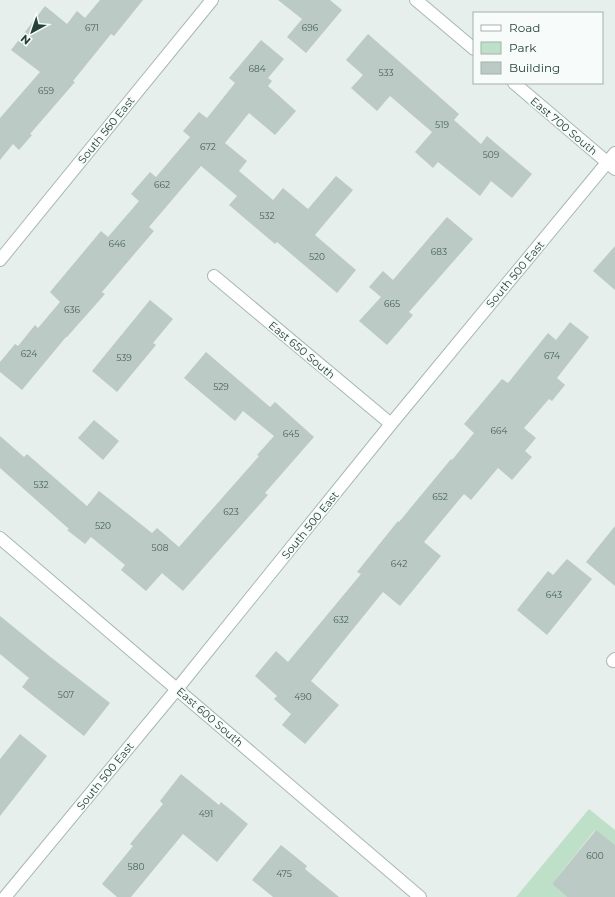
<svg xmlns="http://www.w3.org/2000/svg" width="615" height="897" viewBox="0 0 615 897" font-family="Montserrat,sans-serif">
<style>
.green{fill:#bfe0c8}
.building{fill:#bbcac4}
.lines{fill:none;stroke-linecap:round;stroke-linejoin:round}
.minor-casing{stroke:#a8b8b2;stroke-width:14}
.minor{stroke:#fff;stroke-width:12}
.labels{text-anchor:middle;stroke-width:3.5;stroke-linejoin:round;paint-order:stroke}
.number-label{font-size:9px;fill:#4a645c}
.street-label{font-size:11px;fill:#24423a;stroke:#f7fbf9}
</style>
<rect width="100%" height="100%" fill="#e6efeb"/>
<path class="green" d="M589,809L615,830V845L595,830L552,884L567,897H516Z"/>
<g class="building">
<path d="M100,0H143L114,36L111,34L73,81L75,82L30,134L32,135L19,150L13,144L0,160V118L40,72L11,50L45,6L67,24L77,11L85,18Z"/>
<path d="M278,0H330L342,10L306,53L287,37L302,19Z"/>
<path d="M368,34L459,114L454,120L481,144L487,136L532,174L512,198L491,181L480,196L438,162L433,168L415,152L432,132L390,96L377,111L351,88L363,75L346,60Z"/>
<path d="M261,40L284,59L268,78L272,81L268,86L296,111L275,135L249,113L225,143L247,161L239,171L273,200L283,188L308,209L336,176L353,190L315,235L356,270L337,293L277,242L275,244L229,205L237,196L201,166L149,227L154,231L102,292L105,294L67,337H66L22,390L0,372V362L15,344L18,346L35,325L38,328L60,302L50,292L101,231L108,237L139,201L131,194L150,172L156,177L190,137L183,131L199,112L207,118L235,83L229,78Z"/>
<path d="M447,217L473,239L409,312L413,315L387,345L359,321L381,297L369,287L383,271L393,280Z"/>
<path d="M615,246V290L593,271Z"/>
<path d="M150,300L173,319L153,343L156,345L117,392L92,371Z"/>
<path d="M570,322L589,337L557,378L565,385L552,401L549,399L524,428L536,438L525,451L532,457L512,480L498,468L471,500L464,494L424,542L441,556L400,606L383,592L311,681L339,705L305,744L282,725L291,714L274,699L277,696L255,676L276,651L288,662L361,574L357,572L398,521L399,522L451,459L452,460L474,433L464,424L502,379L508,383L548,333L556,340Z"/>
<path d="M206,352L270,407L275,402L314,437L265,493L268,495L183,591L162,573L146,591L121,570L125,565L91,537L85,544L67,530L69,529L0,468V436L24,457L27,454L87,506L99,491L152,533L157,528L179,547L259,456L257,455L274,436L243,411L235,421L184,378Z"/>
<path d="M94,420L119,441L103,460L78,438Z"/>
<path d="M615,526V586L586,562Z"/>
<path d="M567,559L592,579L547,635L517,610L548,571L553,575Z"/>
<path d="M0,616L48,655L110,703L84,736L22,687L29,678L0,654Z"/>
<path d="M20,734L47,756L0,816V759Z"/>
<path d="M181,774L219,805L221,802L248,824L217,862L183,834L131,897H117L102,884L133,846L130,844L163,804L160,801Z"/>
<path d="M596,830L615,845V897H567L552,884Z"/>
<path d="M281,845L307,866L305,869L339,897H273L252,880Z"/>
</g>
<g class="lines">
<g class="minor-casing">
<g id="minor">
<path d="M416,0L474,49"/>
<path d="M514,83L615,169"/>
<path d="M0,260L212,0"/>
<path d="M214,276L391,424"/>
<path d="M0,538L420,897"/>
<path d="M613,661L615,659"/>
<path d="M5,897L177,689L391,424L615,153"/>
</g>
</g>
<use href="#minor" class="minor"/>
</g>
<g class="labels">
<g class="number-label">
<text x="92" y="31">671</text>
<text x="310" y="31">696</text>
<text x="257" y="72">684</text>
<text x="386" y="76">533</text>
<text x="46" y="94">659</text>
<text x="442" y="128">519</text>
<text x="208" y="150">672</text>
<text x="491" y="158">509</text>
<text x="162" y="188">662</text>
<text x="267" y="219">532</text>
<text x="117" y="247">646</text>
<text x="439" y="255">683</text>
<text x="317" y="260">520</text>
<text x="392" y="307">665</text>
<text x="72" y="313">636</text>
<text x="29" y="357">624</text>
<text x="552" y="359">674</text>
<text x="124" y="361">539</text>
<text x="221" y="390">529</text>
<text x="499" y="434">664</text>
<text x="291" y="437">645</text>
<text x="41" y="488">532</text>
<text x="440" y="500">652</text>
<text x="231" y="515">623</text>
<text x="103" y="529">520</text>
<text x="160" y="551">508</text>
<text x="399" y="567">642</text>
<text x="554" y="598">643</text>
<text x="341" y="623">632</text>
<text x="66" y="698">507</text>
<text x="303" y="700">490</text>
<text x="206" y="817">491</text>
<text x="595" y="859">600</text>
<text x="136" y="870">580</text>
<text x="284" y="877">475</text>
</g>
<g class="street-label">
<text transform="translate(564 126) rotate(40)" y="4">East 700 South</text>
<text transform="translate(106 130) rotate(-51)" y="4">South 560 East</text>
<text transform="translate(515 274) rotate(-50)" y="4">South 500 East</text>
<text transform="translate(302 350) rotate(40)" y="4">East 650 South</text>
<text transform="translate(310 525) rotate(-51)" y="4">South 500 East</text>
<text transform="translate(210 717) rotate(41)" y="4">East 600 South</text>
<text transform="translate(105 776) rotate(-51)" y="4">South 500 East</text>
</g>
</g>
<rect x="473" y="12" width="130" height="72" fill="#f7fbf9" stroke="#a3b1ad"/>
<rect x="481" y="25" width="20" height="6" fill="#ffffff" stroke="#a3b1ad"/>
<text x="509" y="32" font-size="12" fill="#24423a">Road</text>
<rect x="481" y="42" width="20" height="12" fill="#bfe0c8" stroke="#a3b1ad"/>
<text x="509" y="52" font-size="12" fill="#24423a">Park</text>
<rect x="481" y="62" width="20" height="12" fill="#bbcac4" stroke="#a3b1ad"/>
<text x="509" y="72" font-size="12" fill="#24423a">Building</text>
<g transform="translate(32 32) rotate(220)" stroke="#f7fbf9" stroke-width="3" paint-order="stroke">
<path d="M0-3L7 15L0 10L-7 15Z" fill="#24423a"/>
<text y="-6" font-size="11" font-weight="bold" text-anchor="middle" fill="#24423a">N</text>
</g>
</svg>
